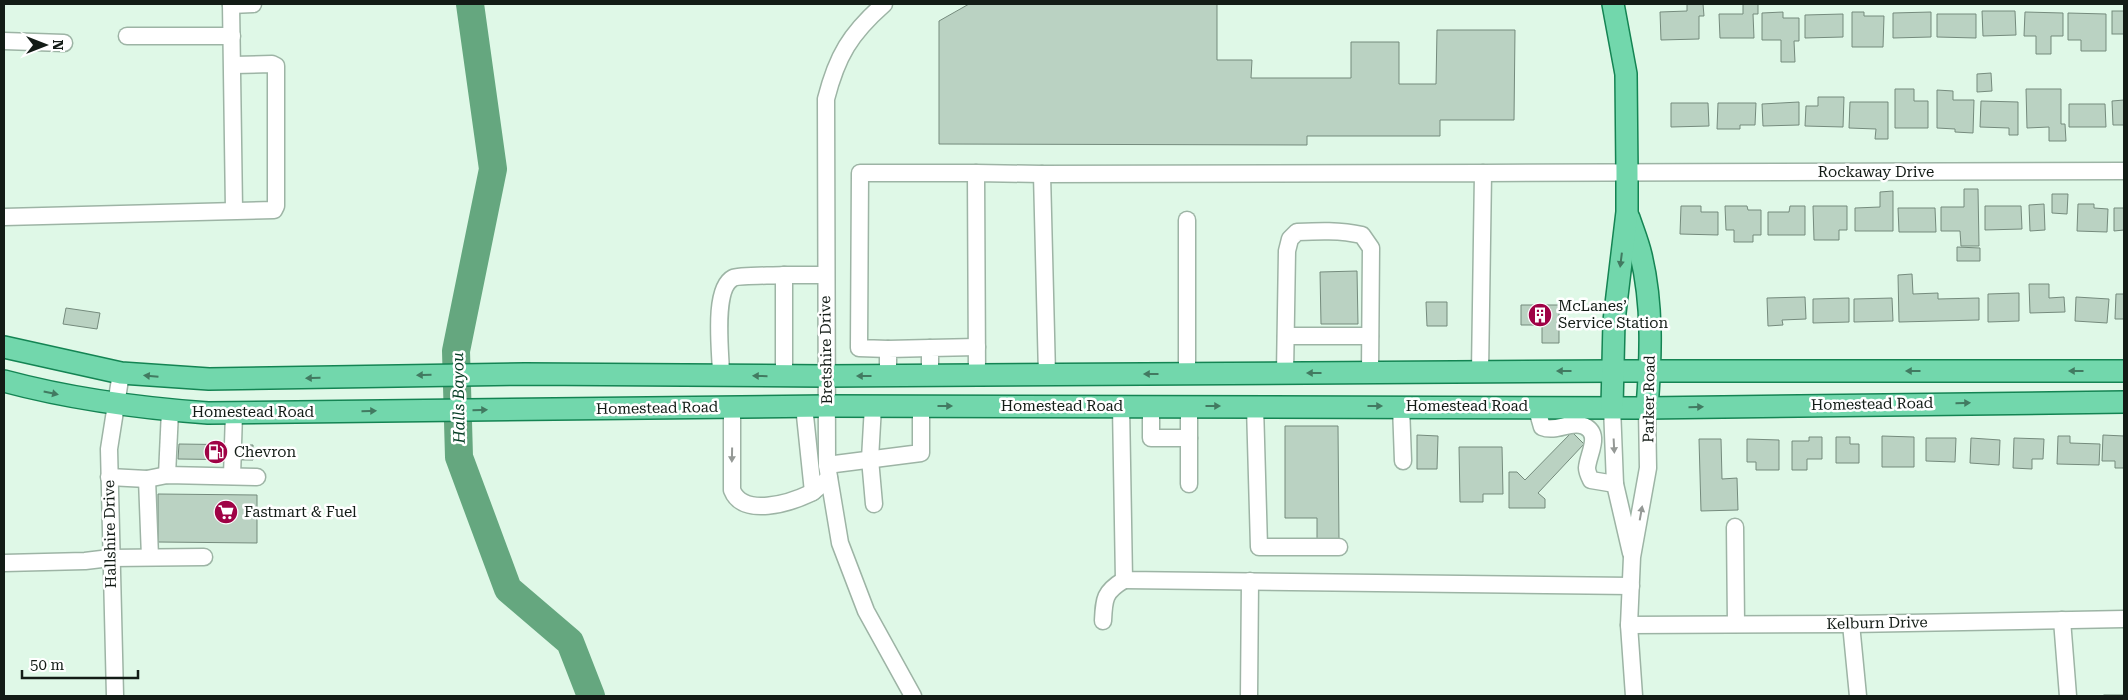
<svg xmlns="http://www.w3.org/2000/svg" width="2128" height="700" viewBox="0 0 2128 700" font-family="'Roboto Serif',serif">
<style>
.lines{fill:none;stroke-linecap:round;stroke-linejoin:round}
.river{stroke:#65a77f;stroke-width:28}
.building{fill:#bad2c2;stroke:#758b7d}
.minor-casing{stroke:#9db4a5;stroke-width:19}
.major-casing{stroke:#148453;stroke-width:24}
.minor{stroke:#fff;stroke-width:16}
.major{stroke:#72d7ac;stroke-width:21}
.oneway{fill:#427a61}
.oneway2{fill:#959996}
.labels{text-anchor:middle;stroke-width:5;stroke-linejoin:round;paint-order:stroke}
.street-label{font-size:15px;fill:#131c16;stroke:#fff}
.poi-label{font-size:15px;fill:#131c16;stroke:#fff;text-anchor:start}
.water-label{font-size:16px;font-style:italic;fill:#013a20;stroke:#fff}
</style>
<rect width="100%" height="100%" fill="#dff8e7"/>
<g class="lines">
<path class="river" d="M470,4L493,169L456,351L459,457L508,589L570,642L591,696"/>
</g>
<g class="building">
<path d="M969,4H1217V60H1252L1251,78H1351V42H1399V84H1436L1437,30H1515L1514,120H1440V136H1307V145L939,144V21Z"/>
<path d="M1687,4H1703L1704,16H1699V39L1661,40L1660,12L1687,11Z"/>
<path d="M1743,4H1758V14H1753L1754,38H1720L1719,14H1743Z"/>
<path d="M1982,11H2015L2016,35L1983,36Z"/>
<rect x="2112" y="11" width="12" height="23"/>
<path d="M1783,12V18H1799V41H1794L1795,62H1781V40H1762V13Z"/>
<path d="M1852,12H1864V16H1884L1883,47H1852Z"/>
<path d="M1931,12V37L1893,38V13Z"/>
<path d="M2025,12L2063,13V36H2051V54H2036V36H2024Z"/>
<path d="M2068,13L2106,14V51H2081V40H2068Z"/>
<path d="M1843,14V37L1805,38V15Z"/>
<path d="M1937,14H1976V38L1937,37Z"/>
<path d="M1991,73L1992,91L1977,92V74Z"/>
<path d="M1895,89H1914V101H1928V128H1895Z"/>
<path d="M2026,89H2061V124H2065L2066,141H2049V127L2027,128Z"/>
<path d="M1937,90L1953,91V100H1974L1973,133L1955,132V129L1937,128Z"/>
<path d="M1818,97H1844L1843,127L1805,126L1806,106H1818Z"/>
<path d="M2124,100V125H2113L2112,101Z"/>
<path d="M1981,101L2018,102V135H2009V128L1980,127Z"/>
<path d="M1799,102V125L1763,126L1762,104Z"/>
<path d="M1850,102H1888V139H1875L1876,129L1849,128Z"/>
<path d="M1671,103H1708L1709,126L1671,127Z"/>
<path d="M1718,103H1756L1755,125H1740V129H1717Z"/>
<path d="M2069,104H2105L2106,127H2069Z"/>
<path d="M1964,189H1978L1979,246H1961L1960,231H1941V207H1964Z"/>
<path d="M1893,191V231H1855V208L1880,207V192Z"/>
<path d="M2052,194H2068L2067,214L2052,213Z"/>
<path d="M2044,204L2045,230L2030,231L2029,205Z"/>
<path d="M2078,204H2094V208L2108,209L2107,232L2077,231Z"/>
<path d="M1681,206H1701V212H1718V235L1680,234Z"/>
<path d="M1725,206H1747L1748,210H1761V235H1753V242H1734V230H1726Z"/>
<path d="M1790,206H1805V235H1768V212H1789Z"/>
<path d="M1813,206H1847V230H1839V240H1814Z"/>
<path d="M1985,206H2021L2022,229L1985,230Z"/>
<path d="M1898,208H1935L1936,232H1899Z"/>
<path d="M2114,208H2124V230L2114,231Z"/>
<path d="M1957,247L1980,248V261H1957Z"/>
<path d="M1357,271L1358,324H1321L1320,272Z"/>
<path d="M1912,274L1913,294L1938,293V299L1979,298V320L1899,322L1898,275Z"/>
<path d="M2029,284H2049V298L2064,297L2065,312L2030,313Z"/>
<path d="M2019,293V321L1988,322V294Z"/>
<path d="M2116,294H2124V319H2115Z"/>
<path d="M1805,297L1806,319L1782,320L1783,325L1768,326L1767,298Z"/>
<path d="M2076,297L2109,299L2107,323L2075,321Z"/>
<path d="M1849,298V322L1813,323V299Z"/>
<path d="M1892,298L1893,321L1854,322V299Z"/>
<path d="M1426,302H1447V326H1427Z"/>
<path d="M1521,305H1559V343H1542V325H1521Z"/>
<path d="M66,308L100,313L97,329L63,324Z"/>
<path d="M1285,426H1338L1339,541H1317V518H1285Z"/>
<path d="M1572,432L1584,444L1538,493L1545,499V508H1509V472H1517L1525,480Z"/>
<path d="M1417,435L1438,436L1437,469H1417Z"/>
<path d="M2103,435L2124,436V468H2115V461H2102Z"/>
<path d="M1882,436L1914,437V467H1882Z"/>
<path d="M2058,436H2070V443L2100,444L2099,465L2057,464Z"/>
<path d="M1809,437H1822V459H1807V470H1792V441H1809Z"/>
<path d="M1836,437H1850V444H1859V463H1836Z"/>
<path d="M1926,438H1956L1955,462L1926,461Z"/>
<path d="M1971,438L2000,440L1999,465L1970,463Z"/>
<path d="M2014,438L2044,439L2043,459H2032V469L2013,468Z"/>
<path d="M1699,439H1721L1722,479L1737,478L1738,510L1701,511Z"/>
<path d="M1747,439L1779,440V470H1756V462H1747Z"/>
<path d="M179,444L253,445V460L178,459Z"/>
<path d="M1459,447H1502L1503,494H1483V502H1460Z"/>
<path d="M158,494L257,495V543L158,542Z"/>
<rect x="2104" y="695" width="20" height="1"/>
</g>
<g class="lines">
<g class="minor-casing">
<g id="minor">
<path d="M231,4L234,210"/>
<path d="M884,4C850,34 837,56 826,99L827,465L840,543L866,611L913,696"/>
<path d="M231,5L253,4"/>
<path d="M127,36H232"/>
<path d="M4,41L64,43"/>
<path d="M1483,173L2124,171"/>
<path d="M4,217L274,210L276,206V66L272,64L233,65"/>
<path d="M1286,336H1370"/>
<path d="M888,349L859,348L860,173H976"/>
<path d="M1285,373L1287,251L1290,239L1297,232C1318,231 1340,230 1362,235L1371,248L1370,373"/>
<path d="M1187,374V220"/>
<path d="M721,375C721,354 712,289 733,278C740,275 774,276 784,275"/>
<path d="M977,375L976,173L1042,174"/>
<path d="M1047,375L1042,174L1483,173L1480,372"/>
<path d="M784,376V275H825"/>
<path d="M888,376V349L930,348"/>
<path d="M930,376V348L977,347"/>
<path d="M804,406L813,492"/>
<path d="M873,406L870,459L874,504"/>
<path d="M1121,406L1124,580L1631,586"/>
<path d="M1151,406V438H1189"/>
<path d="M1255,406L1259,547H1339"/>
<path d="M1401,406L1403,461"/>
<path d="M1536,406L1542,427C1557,433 1570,420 1584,426C1602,434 1588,454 1587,468C1587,472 1589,476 1591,480L1615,484"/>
<path d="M732,407V490C743,518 790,503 811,493C817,489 823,483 829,478"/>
<path d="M1612,407L1615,484L1631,553"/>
<path d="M827,465L921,453V406"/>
<path d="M167,475L170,411"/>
<path d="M232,476L234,413"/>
<path d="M109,477L147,479L167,475L257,477"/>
<path d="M147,479L150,557"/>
<path d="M1189,484V406"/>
<path d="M1735,527L1736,624"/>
<path d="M4,563L85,561L110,558L204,557"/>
<path d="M2062,620L2068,696"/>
<path d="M1103,621C1104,599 1104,592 1124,580"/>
<path d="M1851,624L1858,696"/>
<path d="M1629,625L1851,624L2124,619"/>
<path d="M115,696L109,449L121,373"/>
<path d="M1249,696L1250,581"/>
<path d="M1634,696L1629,625L1632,557L1648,468L1647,408"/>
</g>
</g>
<g class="major-casing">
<g id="major">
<path d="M1629,218C1633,230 1638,242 1641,255C1653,305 1651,357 1647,408"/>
<path d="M4,347L121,373L209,379L525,374L826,376L1613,371H2124"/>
<path d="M4,381C71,399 138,408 208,413L827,406L1647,408L2124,402"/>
<path d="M1612,407L1614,321L1627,212V173L1626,74L1613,4"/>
</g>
</g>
<use href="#minor" class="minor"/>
<use href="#major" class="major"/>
</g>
<defs><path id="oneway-solid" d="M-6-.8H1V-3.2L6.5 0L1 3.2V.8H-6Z" transform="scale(1.25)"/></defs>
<g class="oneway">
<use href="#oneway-solid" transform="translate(1621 260) rotate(97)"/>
<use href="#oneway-solid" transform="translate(1564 371) rotate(180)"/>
<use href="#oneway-solid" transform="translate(1913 371) rotate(180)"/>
<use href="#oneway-solid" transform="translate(2076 371) rotate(180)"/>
<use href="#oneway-solid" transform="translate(1314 373) rotate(180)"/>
<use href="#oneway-solid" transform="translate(1151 374) rotate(180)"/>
<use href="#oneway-solid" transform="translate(424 375) rotate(179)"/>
<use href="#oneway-solid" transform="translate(151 376) rotate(-175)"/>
<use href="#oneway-solid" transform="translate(760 376) rotate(-179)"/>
<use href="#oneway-solid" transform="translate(864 376) rotate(180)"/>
<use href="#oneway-solid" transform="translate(313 378) rotate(179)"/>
<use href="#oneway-solid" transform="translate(51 393) rotate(12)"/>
<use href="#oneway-solid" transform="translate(1963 403) rotate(-1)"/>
<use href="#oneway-solid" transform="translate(945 406)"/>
<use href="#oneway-solid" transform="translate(1213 406)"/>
<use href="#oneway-solid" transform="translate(1375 406)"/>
<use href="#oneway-solid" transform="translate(1696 407) rotate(-1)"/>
<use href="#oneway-solid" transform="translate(480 410) rotate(-1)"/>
<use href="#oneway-solid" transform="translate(369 411) rotate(-1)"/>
</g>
<g class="oneway2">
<use href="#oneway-solid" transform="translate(1614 446) rotate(87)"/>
<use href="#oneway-solid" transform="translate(732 455) rotate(91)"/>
<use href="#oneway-solid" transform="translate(1641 513) rotate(-80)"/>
</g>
<defs>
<g id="building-disc" transform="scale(1.25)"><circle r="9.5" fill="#9f0245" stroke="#fff"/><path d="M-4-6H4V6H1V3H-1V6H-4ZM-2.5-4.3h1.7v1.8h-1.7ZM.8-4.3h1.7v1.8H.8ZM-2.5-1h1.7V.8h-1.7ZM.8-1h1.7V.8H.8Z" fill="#fff"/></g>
<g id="fuel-disc" transform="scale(1.25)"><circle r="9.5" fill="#9f0245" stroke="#fff"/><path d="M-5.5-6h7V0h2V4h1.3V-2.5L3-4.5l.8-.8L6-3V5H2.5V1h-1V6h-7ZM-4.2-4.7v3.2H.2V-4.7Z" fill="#fff"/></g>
<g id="supermarket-disc" transform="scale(1.25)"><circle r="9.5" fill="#9f0245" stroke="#fff"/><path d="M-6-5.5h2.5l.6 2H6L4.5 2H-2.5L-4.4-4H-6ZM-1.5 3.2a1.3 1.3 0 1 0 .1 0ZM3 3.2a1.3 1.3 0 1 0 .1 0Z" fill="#fff"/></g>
</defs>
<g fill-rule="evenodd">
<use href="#building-disc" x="1540" y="315"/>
<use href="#fuel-disc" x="216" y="452"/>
<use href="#supermarket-disc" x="226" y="512"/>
</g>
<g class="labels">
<g class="street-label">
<text x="1876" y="177">Rockaway Drive</text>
<text transform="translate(826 350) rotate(-91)" y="5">Bretshire Drive</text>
<text transform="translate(1649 399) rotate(-89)" y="5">Parker Road</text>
<text transform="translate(1872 404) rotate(-1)" y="5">Homestead Road</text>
<text x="1062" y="411">Homestead Road</text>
<text x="1467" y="411">Homestead Road</text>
<text transform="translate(657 408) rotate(-1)" y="5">Homestead Road</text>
<text x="253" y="417">Homestead Road</text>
<text transform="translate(110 534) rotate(-91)" y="5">Hallshire Drive</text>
<text transform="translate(1877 623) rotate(-1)" y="5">Kelburn Drive</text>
</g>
<g class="poi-label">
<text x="1558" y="311">McLanes’<tspan x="1558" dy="17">Service Station</tspan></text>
<text x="234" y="457">Chevron</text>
<text x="244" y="517">Fastmart &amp; Fuel</text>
</g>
<g class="water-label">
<text transform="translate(458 398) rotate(-91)" y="6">Halls Bayou</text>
</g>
</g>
<rect width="2128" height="700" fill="none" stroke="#131c16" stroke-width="10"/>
<g transform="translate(45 45) rotate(90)" stroke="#ffffff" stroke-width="4" paint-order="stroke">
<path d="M0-4L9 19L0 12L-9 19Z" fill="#131c16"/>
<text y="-8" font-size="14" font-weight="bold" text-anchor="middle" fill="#131c16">N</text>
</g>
<path d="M22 670v8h116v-8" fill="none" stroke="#131c16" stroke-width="2.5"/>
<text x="30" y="670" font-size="15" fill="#131c16" stroke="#ffffff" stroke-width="4" paint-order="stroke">50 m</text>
</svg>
